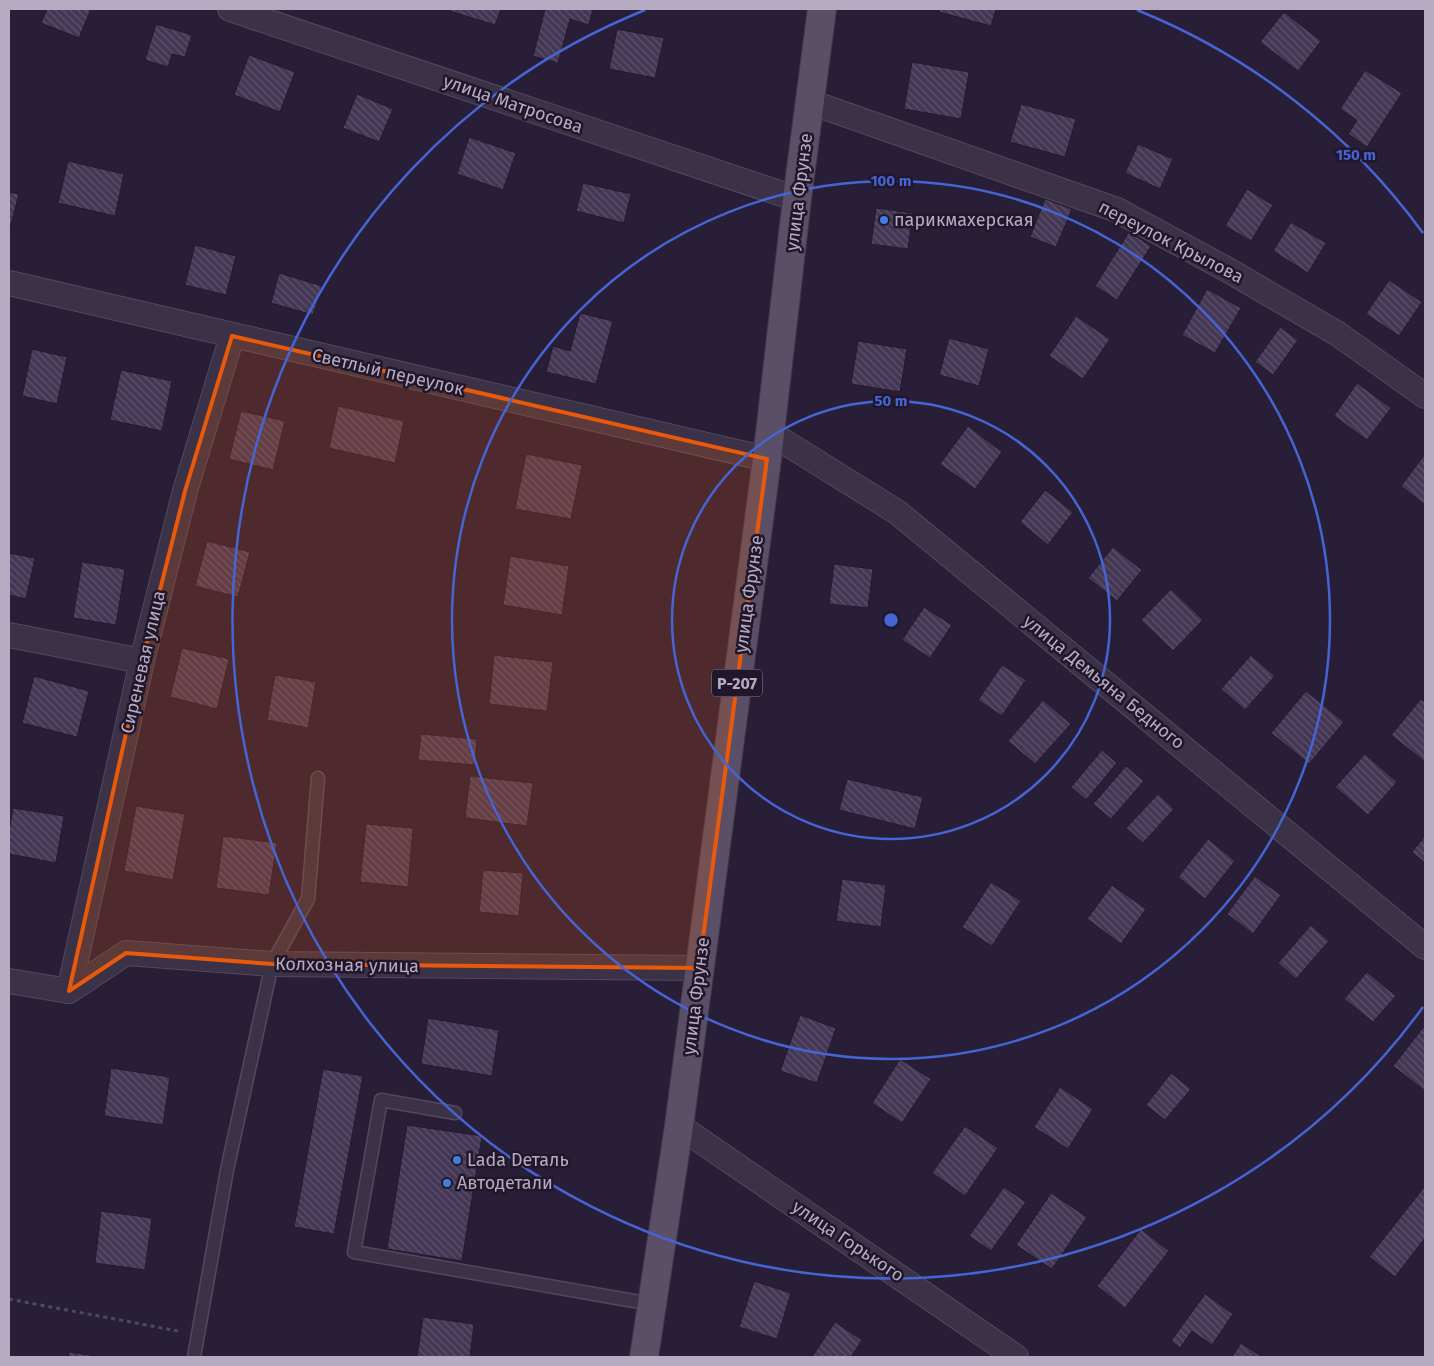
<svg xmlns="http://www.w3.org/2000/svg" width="1434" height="1366" viewBox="0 0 1434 1366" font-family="'Fira Sans',sans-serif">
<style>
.building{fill:url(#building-back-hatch);stroke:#23192d}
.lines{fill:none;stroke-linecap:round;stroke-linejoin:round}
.lane-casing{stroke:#53495f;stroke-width:15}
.street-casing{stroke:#53495f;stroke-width:26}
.primary-casing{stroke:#41384d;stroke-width:30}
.path{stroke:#4b4a60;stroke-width:3;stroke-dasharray:4 4;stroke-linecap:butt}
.lane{stroke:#3b3247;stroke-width:12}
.street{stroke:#3b3247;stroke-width:24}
.primary{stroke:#5a4f67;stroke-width:28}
.marked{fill:#e8590c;fill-opacity:0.2;stroke:#e8590c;stroke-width:4;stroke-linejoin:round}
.ring{fill:none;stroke:#4465d3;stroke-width:2.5}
.shop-dot{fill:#3f7fe0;stroke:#21172b;stroke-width:2}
.labels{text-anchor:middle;stroke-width:5;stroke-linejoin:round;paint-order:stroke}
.shield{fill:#21172b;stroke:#8a7f96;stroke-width:1}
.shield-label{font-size:16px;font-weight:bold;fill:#b7abc4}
.street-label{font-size:18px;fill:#b7abc4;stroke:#21172b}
.poi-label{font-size:18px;fill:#b7abc4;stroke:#21172b;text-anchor:start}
.centre{fill:#4465d3;stroke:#21172b;stroke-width:2.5}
.ring-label{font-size:15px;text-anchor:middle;font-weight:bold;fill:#4465d3;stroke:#21172b;stroke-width:5;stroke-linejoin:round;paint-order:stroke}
</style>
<defs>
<pattern id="building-back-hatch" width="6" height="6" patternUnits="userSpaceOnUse" patternTransform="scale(1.25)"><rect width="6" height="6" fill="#443755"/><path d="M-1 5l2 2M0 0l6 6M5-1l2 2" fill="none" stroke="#5d516c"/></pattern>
</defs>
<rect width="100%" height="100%" fill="#291e37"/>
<g class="building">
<path d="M47,9H91L79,38L41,23Z"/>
<path d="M451,9H501L495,25L450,11Z"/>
<path d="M545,9H593L589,25L570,19L558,63L533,56Z"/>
<path d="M940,9H996L991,26L939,12Z"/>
<path d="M1284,12L1321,41L1298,71L1260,42Z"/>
<path d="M156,24L192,35L185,57L172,54L168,67L145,60Z"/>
<path d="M617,29L664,38L655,78L609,69Z"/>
<path d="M249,55L295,72L280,112L234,95Z"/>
<path d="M912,62L969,72L961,119L904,109Z"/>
<path d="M1365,70L1402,93L1367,147L1348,134L1357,120L1340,109Z"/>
<path d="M357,94L393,109L379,142L343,128Z"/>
<path d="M1021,104L1076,119L1065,157L1010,142Z"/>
<path d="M469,137L516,153L503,190L457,174Z"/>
<path d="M1138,144L1173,159L1160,189L1125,173Z"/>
<path d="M68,161L124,174L115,216L58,203Z"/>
<path d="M583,183L631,194L624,223L576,211Z"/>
<path d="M1247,189L1273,205L1251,241L1225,226Z"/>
<path d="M9,192L19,194L9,232Z"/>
<path d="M1045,199L1072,209L1056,247L1030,237Z"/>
<path d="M876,208L913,213L908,249L871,244Z"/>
<path d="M1291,222L1326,243L1308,273L1273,251Z"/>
<path d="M1129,232L1151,246L1117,300L1095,286Z"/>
<path d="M195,245L236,256L226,295L185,285Z"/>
<path d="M279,273L322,286L313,315L271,303Z"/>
<path d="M1389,280L1422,302L1399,336L1366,314Z"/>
<path d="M1207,289L1241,308L1215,353L1182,335Z"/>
<path d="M580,313L613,321L596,384L546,372L553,346L570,351Z"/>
<path d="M1076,316L1110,339L1083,379L1049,356Z"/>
<path d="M1280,327L1298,340L1273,375L1255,362Z"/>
<path d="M949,338L989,349L979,386L939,375Z"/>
<path d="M858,341L907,349L900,392L851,384Z"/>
<path d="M32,349L67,357L57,404L22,396Z"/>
<path d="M121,370L172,381L162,431L110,420Z"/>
<path d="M1357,383L1391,408L1367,440L1334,416Z"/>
<path d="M338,406L404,421L395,463L329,448Z"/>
<path d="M241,411L285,421L273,470L229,459Z"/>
<path d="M968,426L1002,452L975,489L940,464Z"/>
<path d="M526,454L582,465L571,519L515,509Z"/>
<path d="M1425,454V505L1401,486Z"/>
<path d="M1045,490L1073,512L1048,545L1020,522Z"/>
<path d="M207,541L250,552L238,597L195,586Z"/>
<path d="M1113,547L1142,570L1117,601L1088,578Z"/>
<path d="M9,553L35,558L26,599L9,595Z"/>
<path d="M510,556L569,566L562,615L503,605Z"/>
<path d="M82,562L125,569L116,625L73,618Z"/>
<path d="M834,564L873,569L868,608L829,604Z"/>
<path d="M1171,589L1203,620L1173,651L1141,620Z"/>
<path d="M924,607L952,625L930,658L902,640Z"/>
<path d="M182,648L229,659L217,709L170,697Z"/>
<path d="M494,655L553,662L547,711L489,704Z"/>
<path d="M1251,655L1275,676L1245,710L1221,689Z"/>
<path d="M1002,665L1026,680L1002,716L978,700Z"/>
<path d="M275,675L316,682L308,728L267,720Z"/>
<path d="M34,676L89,691L77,737L22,723Z"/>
<path d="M1306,691L1344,722L1309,764L1271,733Z"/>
<path d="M1421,699L1425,702V762L1391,735Z"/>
<path d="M1043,700L1071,724L1035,764L1008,741Z"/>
<path d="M421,734L477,739L475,765L418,760Z"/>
<path d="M1102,750L1117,763L1086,800L1071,787Z"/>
<path d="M1365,754L1397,782L1368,815L1335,787Z"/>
<path d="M1126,766L1144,781L1111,819L1093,804Z"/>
<path d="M470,776L533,783L527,826L465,818Z"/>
<path d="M847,779L923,797L915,829L839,810Z"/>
<path d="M1158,794L1174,809L1143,843L1126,828Z"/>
<path d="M136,806L185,814L173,880L124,871Z"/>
<path d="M13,808L64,816L56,863L9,854V831Z"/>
<path d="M366,824L413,828L408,887L360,882Z"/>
<path d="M223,836L277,843L269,895L216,888Z"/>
<path d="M1425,836V863L1412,852Z"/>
<path d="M1208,839L1235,861L1205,899L1178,877Z"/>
<path d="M483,870L523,873L519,916L479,912Z"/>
<path d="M1255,876L1281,895L1253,934L1227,914Z"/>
<path d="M842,879L886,885L881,927L836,921Z"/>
<path d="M991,882L1021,901L992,946L962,927Z"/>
<path d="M1112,885L1146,909L1121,944L1087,919Z"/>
<path d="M1311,925L1329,941L1296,979L1278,963Z"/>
<path d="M1367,972L1396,996L1373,1022L1344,999Z"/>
<path d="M800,1015L836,1028L817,1083L780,1071Z"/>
<path d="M428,1018L499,1030L492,1076L421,1064Z"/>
<path d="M1425,1025V1091L1393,1066Z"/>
<path d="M900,1059L931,1079L902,1123L872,1103Z"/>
<path d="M111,1068L170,1077L163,1125L104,1116Z"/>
<path d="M323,1069L363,1076L334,1234L294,1227Z"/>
<path d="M1171,1073L1191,1089L1165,1120L1146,1105Z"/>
<path d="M1060,1087L1093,1109L1068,1149L1034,1127Z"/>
<path d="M407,1125L482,1136L462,1261L387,1249Z"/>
<path d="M965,1126L998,1148L965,1196L932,1173Z"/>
<path d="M1425,1186V1238L1395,1277L1369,1257Z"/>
<path d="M1004,1187L1026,1202L991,1251L969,1236Z"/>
<path d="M1051,1193L1087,1217L1052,1269L1016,1245Z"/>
<path d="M101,1211L152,1218L145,1270L95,1263Z"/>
<path d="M1141,1229L1169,1251L1125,1308L1097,1286Z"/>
<path d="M754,1281L791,1293L777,1339L739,1327Z"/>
<path d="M1205,1294L1233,1314L1212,1345L1192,1331L1180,1348L1171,1341Z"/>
<path d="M423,1317L474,1324L470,1357H417Z"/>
<path d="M835,1322L862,1340L851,1357H812Z"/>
<path d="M1241,1343L1262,1357H1232Z"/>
<path d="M69,1352L102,1357H68Z"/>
</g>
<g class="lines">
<g class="lane-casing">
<g id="lane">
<path d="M455,1113L381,1100L354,1252L651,1304"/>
<path d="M194,1357L227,1170L272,964L308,899L318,778"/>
</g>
</g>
<g class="street-casing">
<g id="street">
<path d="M230,9L797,199"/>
<path d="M810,102L1117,210L1228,270L1338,334L1425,396"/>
<path d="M9,283L767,459"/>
<path d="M770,433L897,512L1425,947"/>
<path d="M9,635L142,661"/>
<path d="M9,981L69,991L126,953L272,964L699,968"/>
<path d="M69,991L142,661L185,491L232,336"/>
<path d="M679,1126L1016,1357"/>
</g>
</g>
<g class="primary-casing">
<path id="primary" d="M644,1357L679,1126L767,459L797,199L822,9"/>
</g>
<path class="path" d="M9,1299L178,1331"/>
<use href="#lane" class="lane"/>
<use href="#street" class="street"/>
<use href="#primary" class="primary"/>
</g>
<path class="marked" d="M232,336L767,459L699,968L272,964L126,953L69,991L142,661L185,491Z"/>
<g class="ring">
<circle cx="891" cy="620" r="219"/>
<circle cx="891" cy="620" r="439"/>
<path d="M1423 1007A658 658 0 1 1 645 10M1137 10A658 658 0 0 1 1423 233"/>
</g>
<g class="shop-dot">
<circle cx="884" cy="220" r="5"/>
<circle cx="457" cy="1160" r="5"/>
<circle cx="447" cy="1183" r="5"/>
</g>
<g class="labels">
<rect class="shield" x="712" y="669.5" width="50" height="27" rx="4"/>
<g class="shield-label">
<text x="737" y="689">Р-207</text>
</g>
<g class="street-label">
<text transform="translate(513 104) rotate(19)" y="6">улица Матросова</text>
<text transform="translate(799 192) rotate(-83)" y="6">улица Фрунзе</text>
<text transform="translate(1171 242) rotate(27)" y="6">переулок Крылова</text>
<text transform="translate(388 372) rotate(13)" y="6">Светлый переулок</text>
<text transform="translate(749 594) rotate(-82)" y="6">улица Фрунзе</text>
<text transform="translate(143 662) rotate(-77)" y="6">Сиреневая улица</text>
<text transform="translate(1104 682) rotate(39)" y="6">улица Демьяна Бедного</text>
<text transform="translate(347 965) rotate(1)" y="6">Колхозная улица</text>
<text transform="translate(696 996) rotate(-83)" y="6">улица Фрунзе</text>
<text transform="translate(848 1241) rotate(34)" y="6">улица Горького</text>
</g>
<g class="poi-label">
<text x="894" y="226">парикмахерская</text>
<text x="467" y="1166">Lada Dеталь</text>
<text x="457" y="1189">Автодетали</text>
</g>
</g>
<circle cx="891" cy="620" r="8" class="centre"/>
<g class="ring-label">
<text x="1356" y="160">150 m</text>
<text x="891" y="186">100 m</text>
<text x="891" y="406">50 m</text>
</g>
<rect width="1434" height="1366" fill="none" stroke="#b7abc4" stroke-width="20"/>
</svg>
